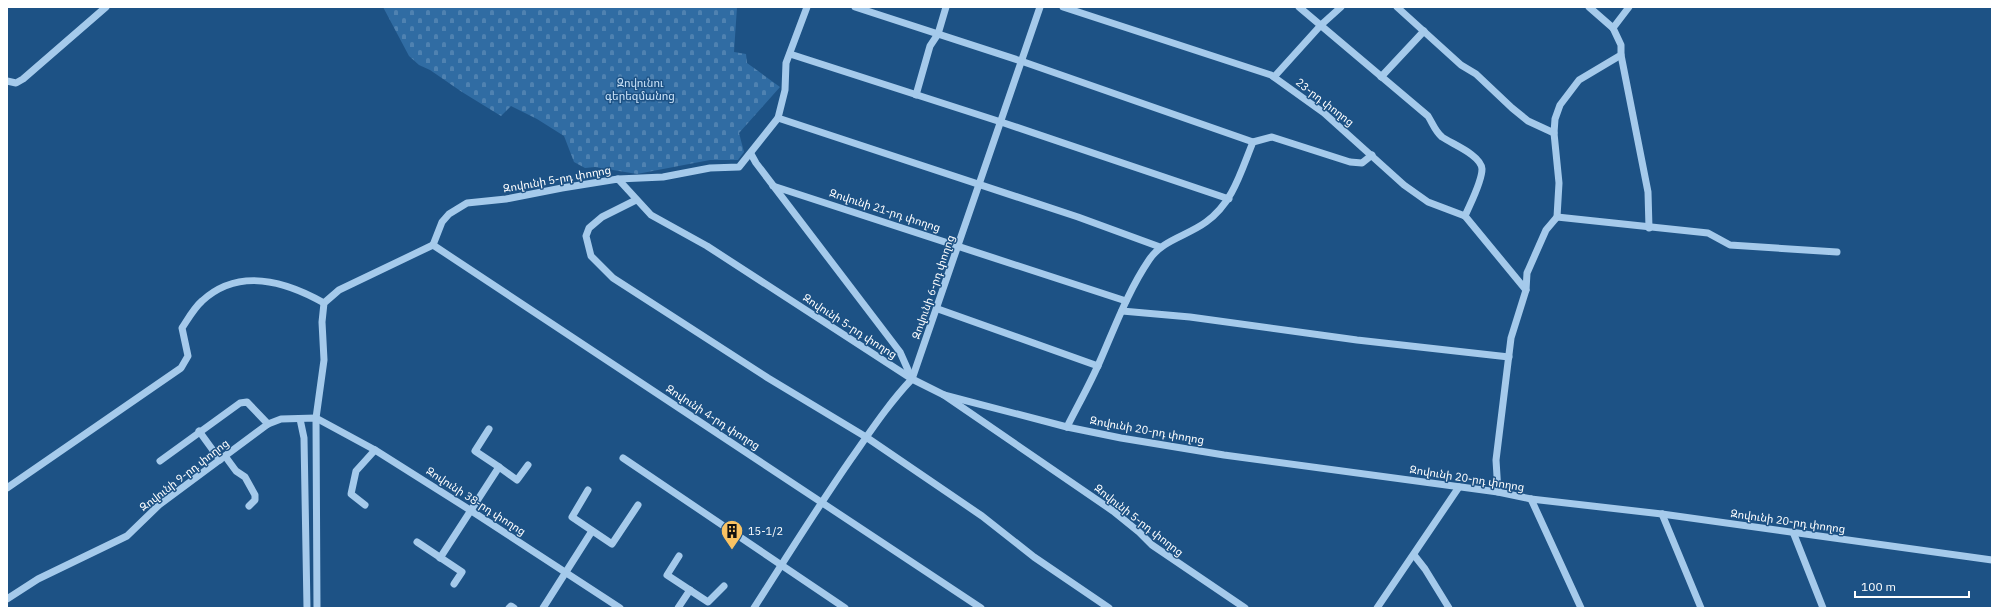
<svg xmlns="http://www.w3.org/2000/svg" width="1999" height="615" viewBox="0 0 1999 615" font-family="'IBM Plex Sans','Noto Sans Armenian',sans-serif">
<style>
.cemetery{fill:url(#cemetery-stones)}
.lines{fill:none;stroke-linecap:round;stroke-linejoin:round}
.minor{stroke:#a5caeb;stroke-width:7}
.labels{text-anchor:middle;stroke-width:3;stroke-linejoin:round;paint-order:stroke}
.park-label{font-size:11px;fill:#cae2f8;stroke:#1d5285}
.street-label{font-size:11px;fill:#fff;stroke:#1d5285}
.poi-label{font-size:11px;fill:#fff;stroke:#1d5285;text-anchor:start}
</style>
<defs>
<pattern id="cemetery-stones" width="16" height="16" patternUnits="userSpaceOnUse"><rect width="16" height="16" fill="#306ca3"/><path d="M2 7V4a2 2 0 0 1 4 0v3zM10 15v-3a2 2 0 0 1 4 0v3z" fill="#4f82b1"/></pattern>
</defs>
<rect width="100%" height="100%" fill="#1d5285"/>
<path class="cemetery" d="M383,7H737L734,52L746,54L747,63L780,87L739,133L744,152L738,160H710L637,174L595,167L585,168L574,162L564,136L537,119L511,106L501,116L462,92L430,70L419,65L409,56Z"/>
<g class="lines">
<g class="minor">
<path d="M807,7L786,63L785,90L778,118L1078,217L1160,247"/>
<path d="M855,7L1021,61L1253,142"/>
<path d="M1063,7L1271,75L1324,113L1404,185L1428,202L1465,216L1526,290"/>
<path d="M1299,7L1428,116C1433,124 1435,131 1442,137C1452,144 1481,155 1482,169C1482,182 1470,204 1465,216"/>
<path d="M1397,7L1461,65L1476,74L1512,108L1528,121L1554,133"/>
<path d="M1589,7L1613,28L1629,7"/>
<path d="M790,54L1001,122L1229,199"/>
<path d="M1621,55L1648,192L1649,228"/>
<path d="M1274,77L1321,25L1341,7"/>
<path d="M1381,77L1424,31"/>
<path d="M7,81L16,83L23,79L106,7"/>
<path d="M916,95L930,46L938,34L946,7"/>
<path d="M751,154L756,163L900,352L912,379"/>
<path d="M618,179L663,177L710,168L739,167L778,118"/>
<path d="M773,186L1126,301"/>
<path d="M636,200L602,217L589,228L586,236L591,256L613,278L768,378L866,437L982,516L1034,557L1109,608"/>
<path d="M1557,217L1708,233L1730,245L1837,252"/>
<path d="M433,245L442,222L449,214L467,203L506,199L562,188L618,179L651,215L707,246L912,379L944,395L1113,511L1139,532L1152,545L1245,608"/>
<path d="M433,245L981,608"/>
<path d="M938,309L1098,366"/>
<path d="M1122,311L1190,317L1357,340L1509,357"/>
<path d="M944,395L1067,427L1121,438L1224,455L1498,492L1531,499L1662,514L1992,560"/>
<path d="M300,419L304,438L307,608"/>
<path d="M1067,427C1078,405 1090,384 1100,361C1115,327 1128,291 1149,260C1162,240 1187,236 1206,222C1233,203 1241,171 1253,142L1272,137L1350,162L1362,163L1372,155"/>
<path d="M489,429L475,451L499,467"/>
<path d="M199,431L220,460"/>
<path d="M225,456L236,471L245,477L255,495V500L249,506"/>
<path d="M623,458L845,608"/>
<path d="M160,461L240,403L247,402L268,424"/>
<path d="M7,488L181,368L188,356L182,328C188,319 194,308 202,301C239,267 285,281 324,303"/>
<path d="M588,490L572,517L612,544L638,505"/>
<path d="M1498,492L1496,460L1511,338L1526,290L1527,273L1546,230L1557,217L1559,183L1554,133L1555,119L1560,105L1579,80L1621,55V45L1613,28"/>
<path d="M1531,499L1581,608"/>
<path d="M365,505L351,494L356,471L375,450"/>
<path d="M1662,514L1701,608"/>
<path d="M1793,532L1823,608"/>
<path d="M417,542L462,572L454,584"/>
<path d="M1414,555L1425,569L1449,608"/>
<path d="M679,556L667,575L708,602L724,586"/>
<path d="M440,558L499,467L517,480L528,465"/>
<path d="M7,599L38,579L127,536L159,505L268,424L281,419L316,418L375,450L470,510L620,608"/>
<path d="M317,608L316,418L324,360L322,322L324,303L339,290L433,245"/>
<path d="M509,608L511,606L514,608"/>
<path d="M543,608L592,531"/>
<path d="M678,608L690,590"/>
<path d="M754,608C786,558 817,508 851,459C870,432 889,403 912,379L1040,7"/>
<path d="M1377,608L1459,487"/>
</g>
</g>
<defs>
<g id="building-pin" transform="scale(1.15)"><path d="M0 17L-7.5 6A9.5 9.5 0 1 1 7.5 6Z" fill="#fac363" stroke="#1d5285"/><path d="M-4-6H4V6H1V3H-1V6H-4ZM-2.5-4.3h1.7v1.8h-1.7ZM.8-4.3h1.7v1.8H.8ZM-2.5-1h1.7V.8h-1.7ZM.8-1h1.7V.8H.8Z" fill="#111"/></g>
</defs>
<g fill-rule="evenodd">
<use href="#building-pin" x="732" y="531"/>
</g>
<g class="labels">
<g class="park-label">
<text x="640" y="87">Զովունու<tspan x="640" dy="13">գերեզմանոց</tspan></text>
</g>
<g class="street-label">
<text transform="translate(1325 102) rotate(38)" y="4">23-րդ փողոց</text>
<text transform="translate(557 179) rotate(-10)" y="4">Զովունի 5-րդ փողոց</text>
<text transform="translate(885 210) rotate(18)" y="4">Զովունի 21-րդ փողոց</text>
<text transform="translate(933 287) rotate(-71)" y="4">Զովունի 6-րդ փողոց</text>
<text transform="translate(850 326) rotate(33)" y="4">Զովունի 5-րդ փողոց</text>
<text transform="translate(713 417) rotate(33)" y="4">Զովունի 4-րդ փողոց</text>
<text transform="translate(1147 430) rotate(10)" y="4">Զովունի 20-րդ փողոց</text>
<text transform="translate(184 475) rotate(-38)" y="4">Զովունի 9-րդ փողոց</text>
<text transform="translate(1467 478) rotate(9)" y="4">Զովունի 20-րդ փողոց</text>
<text transform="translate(476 501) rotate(33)" y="4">Զովունի 38-րդ փողոց</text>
<text transform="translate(1139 520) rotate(38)" y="4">Զովունի 5-րդ փողոց</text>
<text transform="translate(1788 521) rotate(8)" y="4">Զովունի 20-րդ փողոց</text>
</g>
<g class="poi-label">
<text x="748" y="535">15-1/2</text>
</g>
</g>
<rect width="1999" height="615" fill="none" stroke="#ffffff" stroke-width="16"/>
<path d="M1855 591v6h114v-6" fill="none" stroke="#ffffff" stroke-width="2"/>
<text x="1861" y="591" font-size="12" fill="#ffffff" stroke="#1d5285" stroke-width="3" paint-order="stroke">100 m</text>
</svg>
